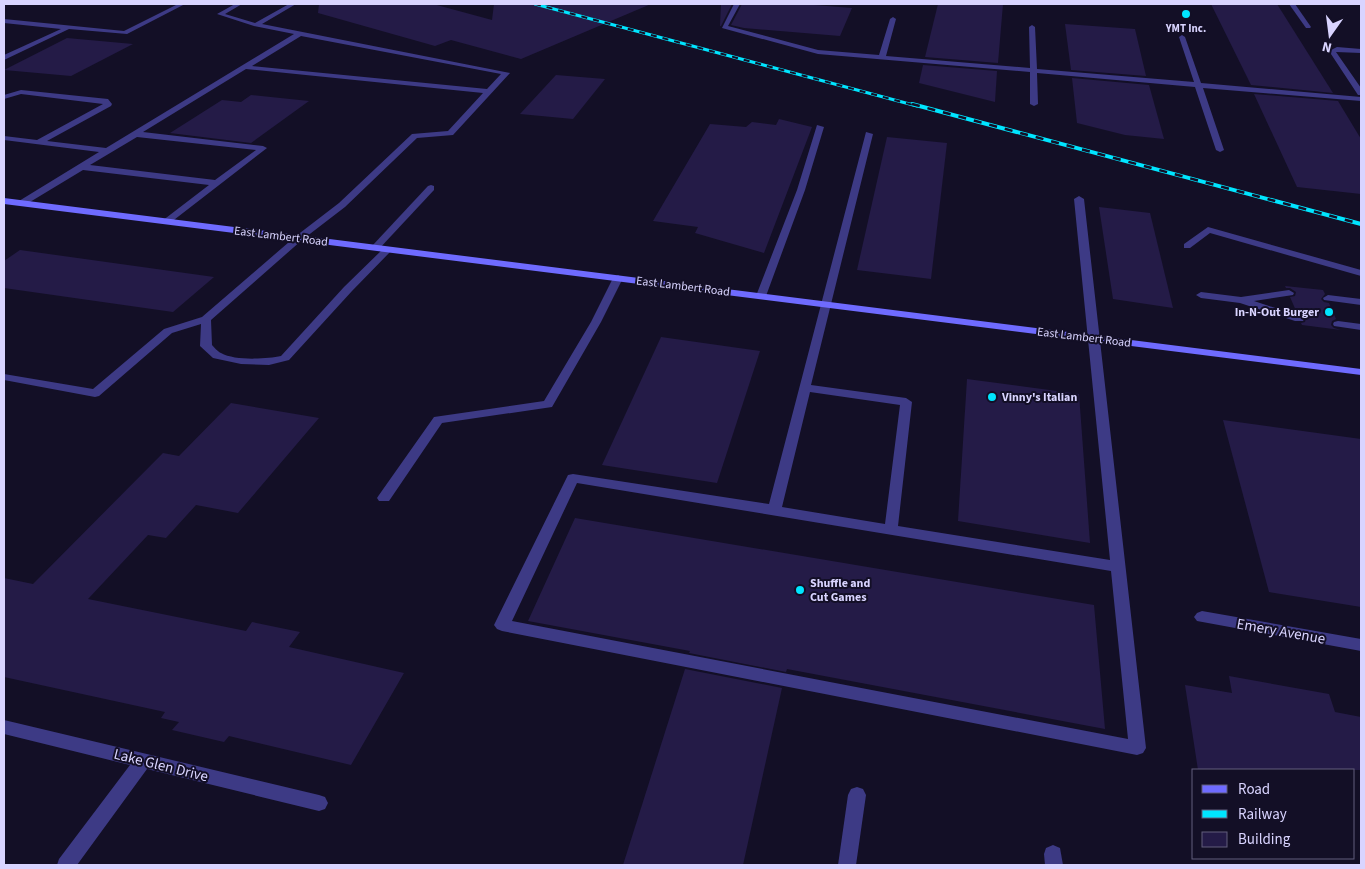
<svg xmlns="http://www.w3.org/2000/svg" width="1365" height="869" viewBox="0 0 1365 869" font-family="'Source Sans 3',sans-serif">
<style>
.building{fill:#241b47}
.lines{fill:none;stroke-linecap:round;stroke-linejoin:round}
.service{fill:#3d3a85;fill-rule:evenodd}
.minor{fill:#3d3a85;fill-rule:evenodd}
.secondary{fill:#6f6bff;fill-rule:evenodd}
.rail-far1-casing{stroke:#00e5ff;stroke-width:3}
.rail-casing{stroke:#00e5ff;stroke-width:4}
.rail-far1{stroke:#130f26;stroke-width:2;stroke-dasharray:6;stroke-linecap:butt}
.rail{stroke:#130f26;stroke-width:2.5;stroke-dasharray:8;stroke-linecap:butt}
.poi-dot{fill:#00e5ff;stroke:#130f26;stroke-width:2}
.labels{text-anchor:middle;stroke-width:4;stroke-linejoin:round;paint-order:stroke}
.far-poi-label{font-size:11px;font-weight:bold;fill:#d9d4ff;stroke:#130f26}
.street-label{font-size:12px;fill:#d9d4ff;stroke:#130f26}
.poi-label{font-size:12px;font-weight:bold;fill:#d9d4ff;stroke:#130f26;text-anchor:start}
.near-street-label{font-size:15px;fill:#d9d4ff;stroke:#130f26}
</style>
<rect width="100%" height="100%" fill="#130f26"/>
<g class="building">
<path d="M319,4H433L492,20L494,4H651L521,59L451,40L435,46L318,13Z"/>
<path d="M721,4H732L721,26H720Z"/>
<path d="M742,4H802L852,8L840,36L744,28L731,25Z"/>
<path d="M938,4H1003L998,63L925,57Z"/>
<path d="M1211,4H1277L1333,93L1251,85Z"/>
<path d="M1065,24L1135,29L1146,76L1071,70Z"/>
<path d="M67,38L133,44L71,76L4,70Z"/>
<path d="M923,65L997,71L995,102L919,83Z"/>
<path d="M556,75L605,79L573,119L520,114Z"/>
<path d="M1072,78L1149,85L1164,139L1125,135L1077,123Z"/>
<path d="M1254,94L1338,101L1361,139V194L1297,187Z"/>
<path d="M251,95L309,101L251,143L170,133L222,100L241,102Z"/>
<path d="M779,119L812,127L764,253L695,233L698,227L653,221L710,124L746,127L752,122L776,125Z"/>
<path d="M887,137L947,143L931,279L857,270Z"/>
<path d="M1099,207L1150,213L1173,308L1113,299Z"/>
<path d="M20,250L214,277L173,312L4,288V261Z"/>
<path d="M1285,286L1323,290L1325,294L1321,299L1324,302L1329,303L1336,319L1332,321L1331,325L1334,328L1341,330L1302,325L1301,323L1305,322L1306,318L1304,315L1297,313L1290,297L1295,296L1296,292L1290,288H1286Z"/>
<path d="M661,337L760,351L717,483L602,465Z"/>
<path d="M967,379L1079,394L1090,543L958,521Z"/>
<path d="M231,403L319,418L238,513L196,505L166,538L148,535L88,599L246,631L252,622L300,632L289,647L404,673L351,765L229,736L224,742L172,730L179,722L161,718L165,712L4,677V578L33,584L163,453L179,456Z"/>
<path d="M1223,420L1361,439V607L1269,592Z"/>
<path d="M575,518L1094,605L1105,729L787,669L786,672L689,653L690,651L528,621Z"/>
<path d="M685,669L782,688L743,865H623Z"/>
<path d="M1229,676L1329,694L1335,712L1361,717V770H1198L1185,685L1232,693Z"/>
</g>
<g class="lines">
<g class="service">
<path d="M178,4H185L127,34L69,29L4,60V55L61,29L4,23V19L124,31Z"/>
<path d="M235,4H242L225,14L255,23L289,4H296L262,24L510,73L453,135L417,138L345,207L302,240L211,320L212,345C214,347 218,352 221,353C235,361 266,359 281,356L344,287L385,247H391V251L352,291L289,360L269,365L241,364L213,358L200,346L201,324L172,333L99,396L95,397L4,380V374L93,389L164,329L202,317L296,236L339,203L412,134L448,131L483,93L246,69L143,132L263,146L267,148L170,223H164L162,221L209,185L83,170L25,205H19V201L99,152L4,140V136L37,140L103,104L21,94L4,99V95L21,90L108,99L112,104L111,106L47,141L106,148L294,34L254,26L217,14ZM301,36L501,74L487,89L252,66ZM137,137L256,150L215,180L90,165Z"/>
<path d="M734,4H740L728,26L818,50L879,55L890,19L893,17L896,19L886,56L1030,68L1029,27L1032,25L1035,27L1037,69L1194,82L1179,37L1182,35L1185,37L1201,83L1361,97V101L1203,88L1224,150L1220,152L1216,150L1195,87L1037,73L1038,104L1034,106L1030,104V72L818,54L722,28Z"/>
<path d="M1289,4H1295L1311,27L1310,28H1306Z"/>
<path d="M1337,47L1361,49V53L1336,52L1361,88V95H1358L1329,51Z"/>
<path d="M817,125L824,127L805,190L766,296L765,298H757L756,296L797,190Z"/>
<path d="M866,132L873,134L811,385L906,398L912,402L898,526L1110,560L1074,199L1079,196L1084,199L1146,748L1143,753L1137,755L502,631L497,629L494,625L568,475L573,474L769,504ZM810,392L900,405L885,524L782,507ZM577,483L1111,571L1128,739L512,621Z"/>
<path d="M431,185L434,186V190L378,250H372V246L428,186Z"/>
<path d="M1208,227L1361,270V276L1210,233L1190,248H1184V244Z"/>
<path d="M618,275L623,278L601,322L552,407L442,423L389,501H379L377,498L379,495L434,417L544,401L591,322L613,278Z"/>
<path d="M1289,290L1294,293L1293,295L1254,301L1303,317L1304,319L1303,321H1295L1240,303L1201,298L1196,295L1201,292L1241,297Z"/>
<path d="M1328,295L1361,299V305L1324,300L1323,298Z"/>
<path d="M1338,321L1361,324V330L1334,326L1333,324L1334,322Z"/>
<path d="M857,787L863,789L866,795L856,865H838L848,795L851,789Z"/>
<path d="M1053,845L1060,848L1063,865H1045L1044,854L1046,848Z"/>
</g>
<g class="minor">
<path d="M1202,611L1361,639V651L1197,621L1194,617L1197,613Z"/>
<path d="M4,720L319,795L325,797L328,803L325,809L319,811L147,769L77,865H57L59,859L130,765L4,734Z"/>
</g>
<path class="secondary" d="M4,198L1361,369V375L4,204Z"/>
<g class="rail-far1-casing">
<path id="rail-far1" d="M535,4L917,106"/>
</g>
<g class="rail-casing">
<path id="rail" d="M912,104L1361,224"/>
</g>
<use href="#rail-far1" class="rail-far1"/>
<use href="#rail" class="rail"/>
</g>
<g class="poi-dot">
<circle cx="1186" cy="14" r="5"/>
<circle cx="1329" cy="312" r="5"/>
<circle cx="992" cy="397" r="5"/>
<circle cx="800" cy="590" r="5"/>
</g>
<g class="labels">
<g class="far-poi-label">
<text x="1186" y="32">YMT Inc.</text>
</g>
<g class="street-label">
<text transform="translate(281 236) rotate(7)" y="4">East Lambert Road</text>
<text transform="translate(683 286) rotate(7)" y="4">East Lambert Road</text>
<text transform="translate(1084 337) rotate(7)" y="4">East Lambert Road</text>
</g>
<g class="poi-label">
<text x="1319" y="316" text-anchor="end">In-N-Out Burger</text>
<text x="1002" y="401">Vinny's Italian</text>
<text x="810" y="587">Shuffle and<tspan x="810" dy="14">Cut Games</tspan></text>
</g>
<g class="near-street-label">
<text transform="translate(1281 631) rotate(10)" y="5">Emery Avenue</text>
<text transform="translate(161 765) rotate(14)" y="5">Lake Glen Drive</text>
</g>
</g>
<rect width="1365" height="869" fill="none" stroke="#d9d4ff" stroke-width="10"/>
<rect x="1192" y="769" width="162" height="90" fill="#130f26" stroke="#625e7d"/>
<rect x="1202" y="785" width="25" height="8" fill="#6f6bff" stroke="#625e7d"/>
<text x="1238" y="794" font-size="15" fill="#d9d4ff">Road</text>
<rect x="1202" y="810" width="25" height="8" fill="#00e5ff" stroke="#625e7d"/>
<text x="1238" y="819" font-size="15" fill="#d9d4ff">Railway</text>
<rect x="1202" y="832" width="25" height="15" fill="#241b47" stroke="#625e7d"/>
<text x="1238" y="844" font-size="15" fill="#d9d4ff">Building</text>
<g transform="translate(1330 35) rotate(194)" stroke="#130f26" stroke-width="4" paint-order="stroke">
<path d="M0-4L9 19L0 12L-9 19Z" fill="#d9d4ff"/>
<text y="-8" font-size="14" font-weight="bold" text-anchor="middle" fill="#d9d4ff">N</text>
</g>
</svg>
